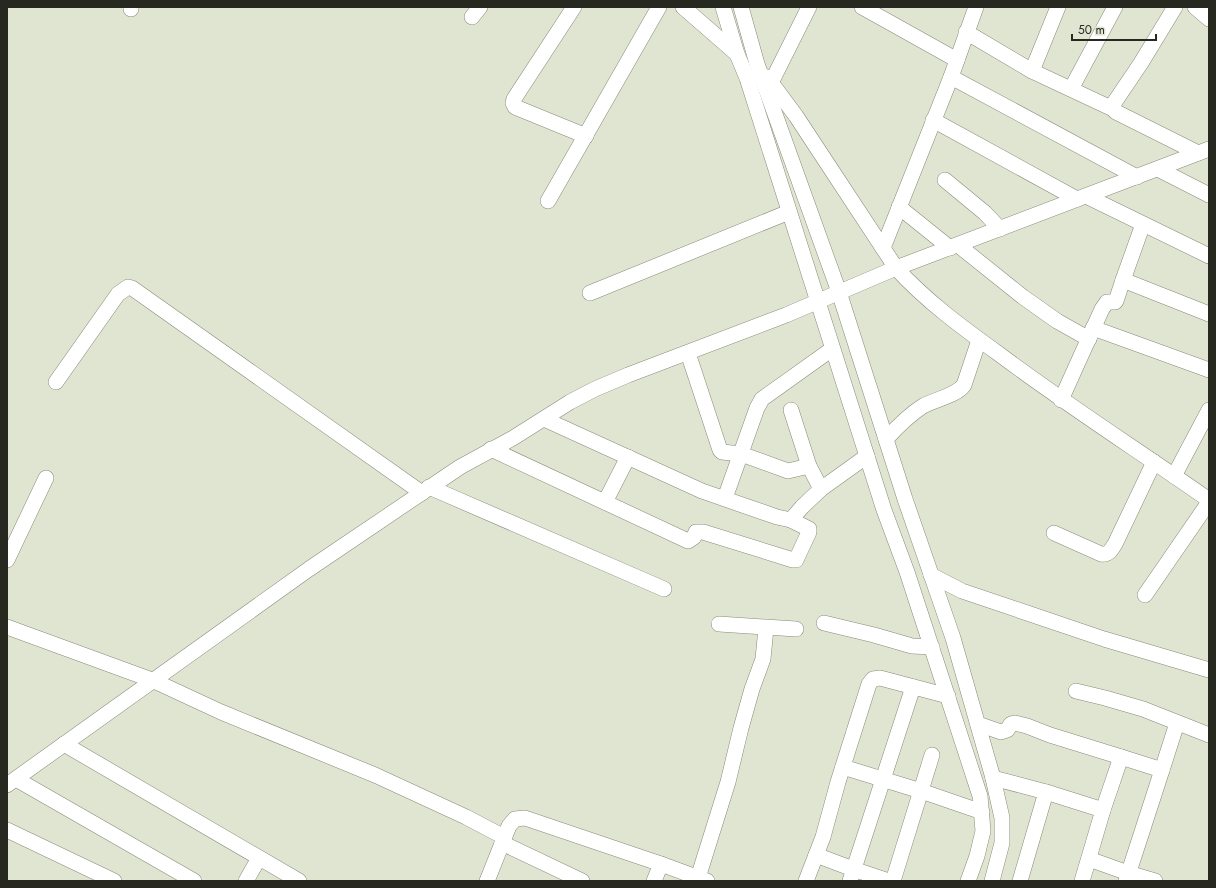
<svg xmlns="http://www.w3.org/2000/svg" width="1216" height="888" viewBox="0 0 1216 888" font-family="Jost,sans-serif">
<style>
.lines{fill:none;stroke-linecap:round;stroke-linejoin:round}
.minor-casing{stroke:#878b79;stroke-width:16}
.minor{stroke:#fff;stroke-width:15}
</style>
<rect width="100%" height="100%" fill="#e0e5d1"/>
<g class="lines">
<g class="minor-casing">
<g id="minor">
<path d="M574,7L514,99L513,103L515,107L586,136"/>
<path d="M683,7L737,54"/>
<path d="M723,7L737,54L747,78L884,510L907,572L980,796L983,831L977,856L968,881"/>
<path d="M741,7L757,64L839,292L905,499L953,638L993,778L1002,818V843L992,881"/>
<path d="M862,7L957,60"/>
<path d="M1175,7L1141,63L1114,103L1113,109L1116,112L1198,153"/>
<path d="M1195,7L1209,19"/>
<path d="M131,9V7"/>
<path d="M472,17L480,7"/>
<path d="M966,32L1032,71L1058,7"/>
<path d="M1032,71L1113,109"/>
<path d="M767,77L796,116L896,268C926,301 963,328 999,354C1067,405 1139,451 1209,500"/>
<path d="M951,77L1137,177"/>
<path d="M771,83L809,7"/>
<path d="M1071,89L1115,7"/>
<path d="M933,120L1077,199"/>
<path d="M1158,169L1209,195"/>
<path d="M945,180L985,213L1000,229"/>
<path d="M1086,196L1209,256"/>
<path d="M548,201L659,7"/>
<path d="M899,207L950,248"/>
<path d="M1143,224L1123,280L1209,314"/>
<path d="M958,245L1023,297L1057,321L1089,339"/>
<path d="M883,248L951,77L976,7"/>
<path d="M590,293L789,212"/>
<path d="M1093,328L1209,370"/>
<path d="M688,353L720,450L722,452L741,454L788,471L809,466L821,489"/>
<path d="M56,382L118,294L128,287L132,288L422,493"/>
<path d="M1061,400L1102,309L1107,302H1115L1116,301L1123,280"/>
<path d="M791,410L809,466"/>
<path d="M544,419L702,491L777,517L791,520L802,507L821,489L867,456"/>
<path d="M886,439C897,427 909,415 923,406C936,399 956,396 964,385L979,340"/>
<path d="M491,449L688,541L694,537L696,532H703L793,560H796L809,532V529L791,520"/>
<path d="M1174,476L1209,410"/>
<path d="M429,487L664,589"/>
<path d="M725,498L757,408L762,399L832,349"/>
<path d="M605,502L628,457"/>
<path d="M1054,533L1101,554C1109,555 1111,550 1115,544L1154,462"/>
<path d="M7,560L46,478"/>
<path d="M931,575L962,591L1104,639L1209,670"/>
<path d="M1145,595L1209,502"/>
<path d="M824,623L874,635L912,646L932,647"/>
<path d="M719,624L796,629"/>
<path d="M7,627L152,680L221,712L375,775L466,817L504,837"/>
<path d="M1076,691L1105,698L1143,709L1209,735"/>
<path d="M978,724L1001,732L1007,730L1011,724L1015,723L1027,726L1050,735L1121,757L1103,810"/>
<path d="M64,744L299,881"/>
<path d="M1121,757L1162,770L1126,881"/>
<path d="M843,767L921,791L982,812"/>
<path d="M1162,770L1177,723"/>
<path d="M993,778L1046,792L1020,881"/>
<path d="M16,779L194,881"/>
<path d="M7,785L309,569L460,467L513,438L570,402L595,389L628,375L786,315L896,268L1209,149"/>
<path d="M1046,792L1103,810L1082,881"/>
<path d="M7,830L114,881"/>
<path d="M502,843L582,881"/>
<path d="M816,855L853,869L889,881"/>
<path d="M1089,859L1128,873L1155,881"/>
<path d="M246,881L259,858"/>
<path d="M487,881L509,826L515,819L525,818L661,864L707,881"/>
<path d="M654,881L661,864"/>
<path d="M697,881L728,782L741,728L752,689L763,659L766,628"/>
<path d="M806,881L823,837L838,782L869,684L873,679L880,678L948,696"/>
<path d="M850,881L913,687"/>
<path d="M893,881L932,755"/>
</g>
</g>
<use href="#minor" class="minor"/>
</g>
<rect width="1216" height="888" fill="none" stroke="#272921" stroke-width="16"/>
<path d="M1072 34v6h84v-6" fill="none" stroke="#272921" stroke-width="2"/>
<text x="1078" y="34" font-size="12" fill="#272921" stroke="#e0e5d1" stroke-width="3" paint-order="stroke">50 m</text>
</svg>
